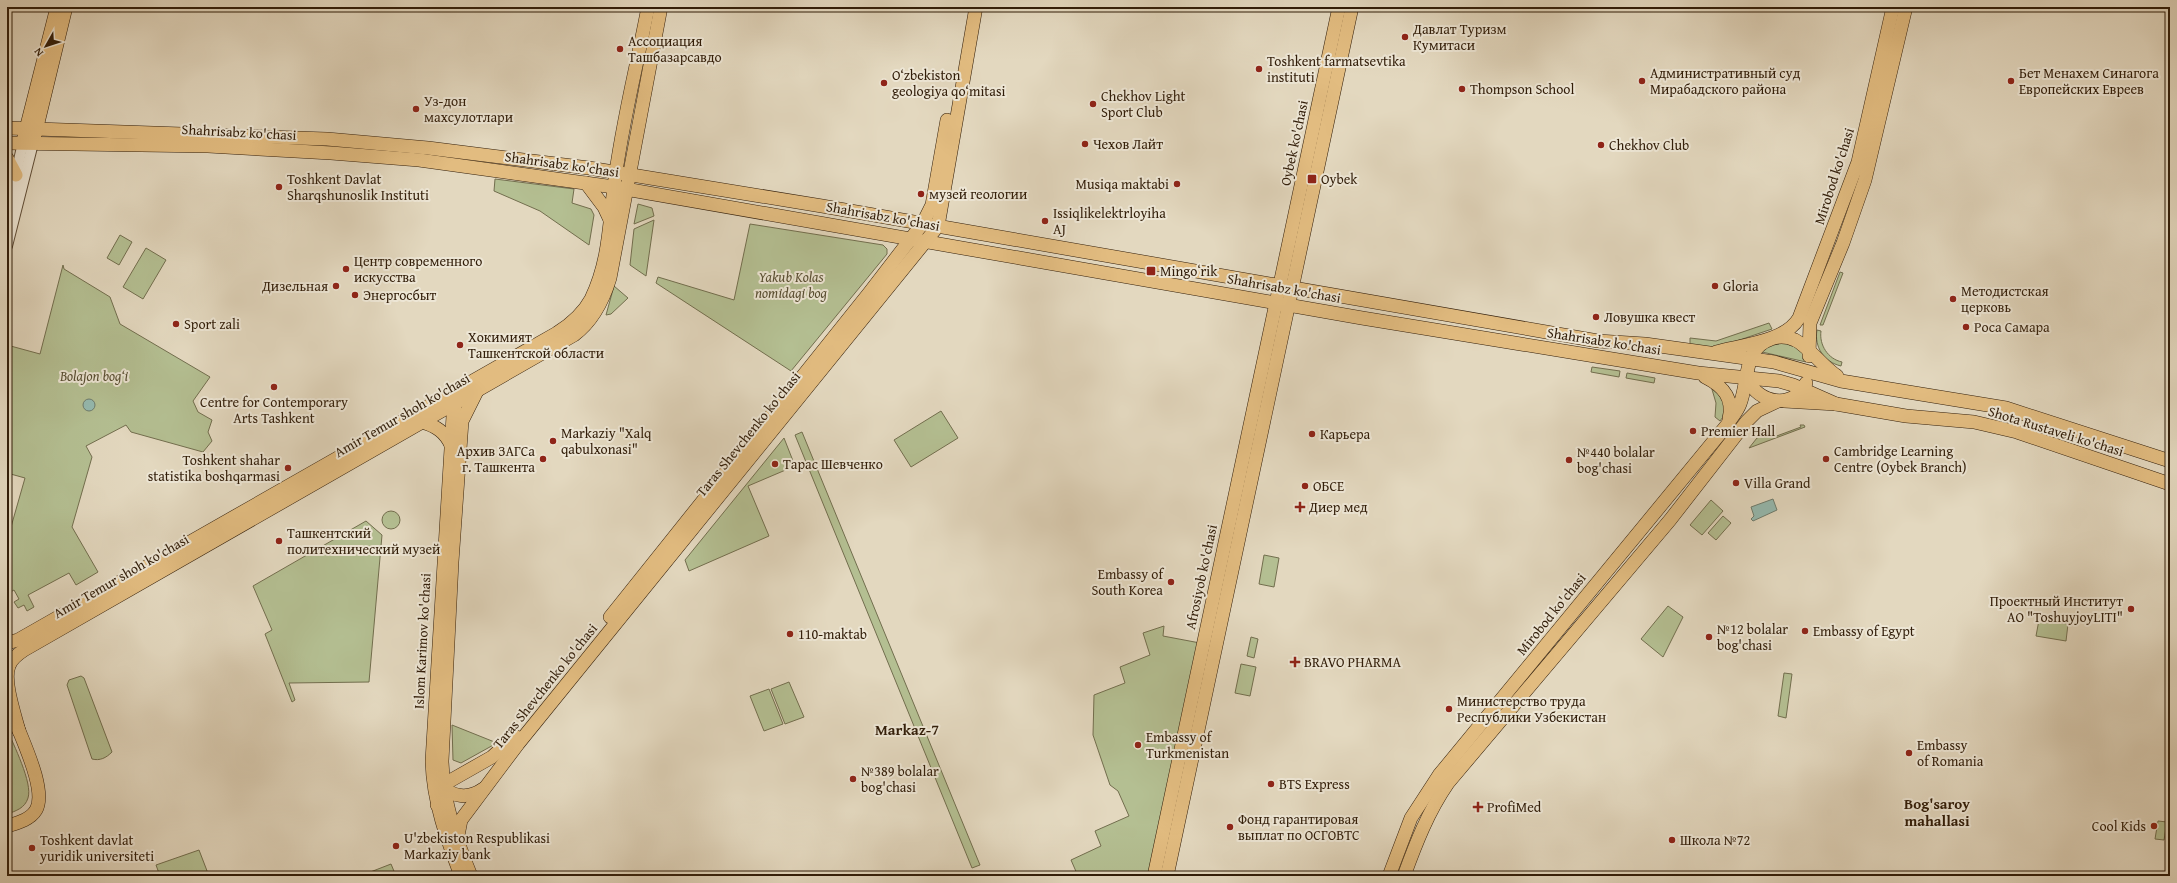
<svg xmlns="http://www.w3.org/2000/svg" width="2177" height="883" viewBox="0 0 2177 883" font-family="'Gentium Book Plus',serif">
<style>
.green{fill:#b4bf92;stroke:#726e4e}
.water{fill:#95bab0;stroke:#6d7b6d}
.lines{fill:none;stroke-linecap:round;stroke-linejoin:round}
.minor-casing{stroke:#5e4c36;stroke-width:12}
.major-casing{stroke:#311d09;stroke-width:14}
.minor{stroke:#ede6d5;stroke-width:10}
.major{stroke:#e2bc80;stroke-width:13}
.poi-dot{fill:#8f2418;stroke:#ede6d5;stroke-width:1.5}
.labels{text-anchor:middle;stroke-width:4;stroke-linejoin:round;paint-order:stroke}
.poi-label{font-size:14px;fill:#311d09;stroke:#ede6d5;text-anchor:start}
.street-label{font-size:14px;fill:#311d09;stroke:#ede6d5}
.park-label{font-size:14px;font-style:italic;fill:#584e32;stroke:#ede6d5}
.neighbourhood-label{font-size:15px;font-weight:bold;fill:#311d09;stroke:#ede6d5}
</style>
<rect width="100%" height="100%" fill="#e3d8bf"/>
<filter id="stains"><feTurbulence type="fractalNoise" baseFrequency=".005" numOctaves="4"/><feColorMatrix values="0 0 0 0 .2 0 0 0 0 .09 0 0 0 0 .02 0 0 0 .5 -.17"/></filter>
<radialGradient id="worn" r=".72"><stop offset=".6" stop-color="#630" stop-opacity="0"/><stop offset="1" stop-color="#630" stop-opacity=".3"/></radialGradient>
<g class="green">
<path d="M495,179L574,189L572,203L591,209L594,215L589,245L540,211L494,191Z"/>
<path d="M638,204L652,208L654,216L634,224Z"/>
<path d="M654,220L646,276L630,265L634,229Z"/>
<path d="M750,224L883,245L887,249V254L791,371L656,283L658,277L734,300Z"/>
<path d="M120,235L132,242L119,265L107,258Z"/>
<path d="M146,248L166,260L143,299L123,287Z"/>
<path d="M63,265L64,269L110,297L120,324L210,377L193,401L198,412L212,420L208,432L212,441L203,452L131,432L126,425L86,446L92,457L72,527L98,572L76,585L69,573L28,595L34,607L27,611L24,605L18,608L14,602L19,599L14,590L7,594V526L11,527L25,478L7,473L10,458L7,457V345L40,354Z"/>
<path d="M1840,272L1843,273L1823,325H1820Z"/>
<path d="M614,286L628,298L611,314L606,315Z"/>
<path d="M1769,323L1772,329L1713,349L1690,346V338L1716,341Z"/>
<path d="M1817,330L1821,331C1819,345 1828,359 1842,362L1841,366C1824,362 1814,347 1817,330Z"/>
<path d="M1783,342L1802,350L1806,362L1762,352L1770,345Z"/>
<path d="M1592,367L1620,371L1619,377L1591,372Z"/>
<path d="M1627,373L1655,378L1654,383L1626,378Z"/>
<path d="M1711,386L1725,402L1723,417L1720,421L1715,417L1716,403Z"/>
<path d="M941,411L958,438L911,467L894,440Z"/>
<path d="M1800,425H1804L1805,427L1749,448L1757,438L1770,433L1774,437L1801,427Z"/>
<path d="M802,432L980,865L972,868L795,435Z"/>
<path d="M784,438L795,466L748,486L769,536L689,571L685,560Z"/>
<path d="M1711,500L1723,511L1702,535L1690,525Z"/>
<circle cx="391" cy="520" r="9"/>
<path d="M1723,516L1731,523L1716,540L1708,533Z"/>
<path d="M366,521L382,535L369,682L289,683L295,700L292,702L265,634L272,630L253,586Z"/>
<path d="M1264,555L1279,558L1274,587L1259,584Z"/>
<path d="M1668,606L1683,617L1663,657L1641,639Z"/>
<path d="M2039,620L2068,624L2066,641L2036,636Z"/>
<path d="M1164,626L1163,636L1200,643L1150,876H1078L1071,860L1101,846L1095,831L1129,816L1118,791L1110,785L1093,735L1094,695L1125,683L1120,667L1150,655L1143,633Z"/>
<path d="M1251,637L1258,639L1254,658L1247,656Z"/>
<path d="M1241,664L1256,667L1250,696L1235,693Z"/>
<path d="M1784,673L1792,674L1786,718L1778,716Z"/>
<path d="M81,676L84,678L112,752C106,758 100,761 92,759L67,685L69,680Z"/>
<path d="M789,682L804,717L785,724L771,689Z"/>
<path d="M769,689L783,724L764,731L750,696Z"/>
<path d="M452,725L497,743L461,763L453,760Z"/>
<path d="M7,729C13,744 33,783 28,798C25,808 16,811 7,814Z"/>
<path d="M2158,821L2167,822L2164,840L2155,839Z"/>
<path d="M199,850L209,876H160L156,865Z"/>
<path d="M391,864L396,876H360Z"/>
</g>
<g class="water">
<circle cx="89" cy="405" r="6"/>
<path d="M1773,499L1777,510L1753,521L1751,519L1754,516L1751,507Z"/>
</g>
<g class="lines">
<g class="minor-casing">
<g id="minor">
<path d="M7,211L23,143"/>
<path d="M7,246L33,143"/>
</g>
</g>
<g class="major-casing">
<g id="major">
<path d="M7,128L327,139L428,148L589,168L822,206L1598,341L1645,344L1774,362L1841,381L2006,408L2170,461"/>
<path d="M35,135L66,7"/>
<path d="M24,137L57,7"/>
<path d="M7,143L208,146L331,153L419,160L614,187L1362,318L1698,373L1779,381L1793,385L1836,404"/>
<path d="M7,158L16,175"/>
<path d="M586,183L604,207L611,222"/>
<path d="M1716,352C1741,345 1785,342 1799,318L1858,162L1893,7"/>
<path d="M1809,356L1810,323L1843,243L1865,180L1906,7"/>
<path d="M1705,377C1723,386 1734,398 1729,419"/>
<path d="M1747,379C1759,404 1792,410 1806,383"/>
<path d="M457,397L453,416L432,761C433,802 447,839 461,876"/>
<path d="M1784,401L1836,404L1906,416L1974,422L2017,432L2170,484"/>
<path d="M422,422C436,426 445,432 451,445"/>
<path d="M610,617L869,293L923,223L932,205L947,120"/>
<path d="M7,643L18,640L557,333C571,324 583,314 591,299C609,262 609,226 614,187C621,126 637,66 648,7"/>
<path d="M19,731C15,715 3,681 9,666C11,659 18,654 24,650L574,335C593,321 603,301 610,278L661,7"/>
<path d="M440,784C452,798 469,799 483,789"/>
<path d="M437,805L448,782L492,757L515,736"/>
<path d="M7,826C17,823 30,820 36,810C47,791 23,742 16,723"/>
<path d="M457,841L461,820L518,744L938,226L976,7"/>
<path d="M471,876C456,839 443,802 442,761L452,562L462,421L477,391"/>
<path d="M1154,876L1339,7"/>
<path d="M1167,876L1352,7"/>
<path d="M1389,876L1411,818L1439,775L1727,425C1731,418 1737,412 1740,404C1749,381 1743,348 1771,339C1779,336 1788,337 1795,340C1808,346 1823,367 1837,376"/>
<path d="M1404,876C1416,843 1428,812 1448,783L1670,520L1747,421L1757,411L1778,401"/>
</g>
</g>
<use href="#minor" class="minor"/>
<use href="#major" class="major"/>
</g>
<g class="poi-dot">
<circle cx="1405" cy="37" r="4"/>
<circle cx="620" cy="49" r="4"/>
<circle cx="1259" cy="69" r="4"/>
<circle cx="1642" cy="81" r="4"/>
<circle cx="2011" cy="81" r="4"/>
<circle cx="884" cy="83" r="4"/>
<circle cx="1462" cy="89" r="4"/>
<circle cx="1093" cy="104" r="4"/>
<circle cx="416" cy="109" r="4"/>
<circle cx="1085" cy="144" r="4"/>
<circle cx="1601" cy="145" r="4"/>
<rect x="1307" y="174" width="10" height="10" rx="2"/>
<circle cx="1177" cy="184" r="4"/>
<circle cx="279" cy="187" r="4"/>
<circle cx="921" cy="194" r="4"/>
<circle cx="1045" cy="221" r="4"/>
<circle cx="346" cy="269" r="4"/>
<rect x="1146" y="266" width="10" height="10" rx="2"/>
<circle cx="336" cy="286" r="4"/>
<circle cx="1715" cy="286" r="4"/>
<circle cx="355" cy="295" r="4"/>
<circle cx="1953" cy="299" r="4"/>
<circle cx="1596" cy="317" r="4"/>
<circle cx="176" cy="324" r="4"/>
<circle cx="1966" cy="327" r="4"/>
<circle cx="460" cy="345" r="4"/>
<circle cx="274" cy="387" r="4"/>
<circle cx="1693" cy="431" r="4"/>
<circle cx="1312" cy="434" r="4"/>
<circle cx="553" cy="441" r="4"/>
<circle cx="543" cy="459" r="4"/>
<circle cx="1826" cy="459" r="4"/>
<circle cx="1569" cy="460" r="4"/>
<circle cx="775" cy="464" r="4"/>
<circle cx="288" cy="468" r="4"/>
<circle cx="1736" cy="483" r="4"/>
<circle cx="1305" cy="486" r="4"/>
<path d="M1298 501h4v4h4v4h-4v4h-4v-4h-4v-4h4z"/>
<circle cx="279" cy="541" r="4"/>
<circle cx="1171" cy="582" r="4"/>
<circle cx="2131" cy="609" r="4"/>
<circle cx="1805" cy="631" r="4"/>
<circle cx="790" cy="634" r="4"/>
<circle cx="1709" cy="637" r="4"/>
<path d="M1293 656h4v4h4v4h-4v4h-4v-4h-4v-4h4z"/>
<circle cx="1449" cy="709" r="4"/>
<circle cx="1138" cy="745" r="4"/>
<circle cx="1909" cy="753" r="4"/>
<circle cx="853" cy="779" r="4"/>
<circle cx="1271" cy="784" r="4"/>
<path d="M1476 801h4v4h4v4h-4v4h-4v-4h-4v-4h4z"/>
<circle cx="2154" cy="826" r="4"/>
<circle cx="1230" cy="827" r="4"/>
<circle cx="1672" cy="840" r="4"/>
<circle cx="396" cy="846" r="4"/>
<circle cx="32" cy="848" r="4"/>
</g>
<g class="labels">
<g class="poi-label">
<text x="1413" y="34">Давлат Туризм<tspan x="1413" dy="16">Кумитаси</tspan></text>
<text x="628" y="46">Ассоциация<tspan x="628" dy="16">Ташбазарсавдо</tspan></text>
<text x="1267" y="66">Toshkent farmatsevtika<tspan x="1267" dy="16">instituti</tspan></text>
<text x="1650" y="78">Административный суд<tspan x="1650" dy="16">Мирабадского района</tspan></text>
<text x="2019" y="78">Бет Менахем Синагога<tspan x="2019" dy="16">Европейских Евреев</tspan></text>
<text x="892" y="80">O‘zbekiston<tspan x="892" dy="16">geologiya qo‘mitasi</tspan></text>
<text x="1470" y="94">Thompson School</text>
<text x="1101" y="101">Chekhov Light<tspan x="1101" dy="16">Sport Club</tspan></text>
<text x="424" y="106">Уз-дон<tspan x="424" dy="16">махсулотлари</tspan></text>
<text x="1093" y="149">Чехов Лайт</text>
<text x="1609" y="150">Chekhov Club</text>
<text x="287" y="184">Toshkent Davlat<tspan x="287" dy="16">Sharqshunoslik Instituti</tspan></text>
<text x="1321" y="184">Oybek</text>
<text x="1169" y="189" text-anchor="end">Musiqa maktabi</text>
<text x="929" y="199">музей геологии</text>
<text x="1053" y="218">Issiqlikelektrloyiha<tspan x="1053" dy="16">AJ</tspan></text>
<text x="354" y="266">Центр современного<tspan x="354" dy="16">искусства</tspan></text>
<text x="1160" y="276">Mingoʻrik</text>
<text x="328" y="291" text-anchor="end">Дизельная</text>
<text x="1723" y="291">Gloria</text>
<text x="1961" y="296">Методистская<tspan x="1961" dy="16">церковь</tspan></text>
<text x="363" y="300">Энергосбыт</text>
<text x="1604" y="322">Ловушка квест</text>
<text x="184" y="329">Sport zali</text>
<text x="1974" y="332">Роса Самара</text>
<text x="468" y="342">Хокимият<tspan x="468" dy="16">Ташкентской области</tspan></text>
<text x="274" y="407" text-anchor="middle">Centre for Contemporary<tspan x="274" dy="16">Arts Tashkent</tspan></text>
<text x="1701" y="436">Premier Hall</text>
<text x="561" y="438">Markaziy "Xalq<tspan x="561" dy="16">qabulxonasi"</tspan></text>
<text x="1320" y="439">Карьера</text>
<text x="535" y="456" text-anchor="end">Архив ЗАГСа<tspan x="535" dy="16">г. Ташкента</tspan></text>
<text x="1834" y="456">Cambridge Learning<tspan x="1834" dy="16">Centre (Oybek Branch)</tspan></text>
<text x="1577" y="457">№440 bolalar<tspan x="1577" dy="16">bog'chasi</tspan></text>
<text x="280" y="465" text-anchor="end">Toshkent shahar<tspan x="280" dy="16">statistika boshqarmasi</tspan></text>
<text x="783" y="469">Тарас Шевченко</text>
<text x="1744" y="488">Villa Grand</text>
<text x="1313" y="491">ОБСЕ</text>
<text x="1309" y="512">Диер мед</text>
<text x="287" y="538">Ташкентский<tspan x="287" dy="16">политехнический музей</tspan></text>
<text x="1163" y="579" text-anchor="end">Embassy of<tspan x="1163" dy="16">South Korea</tspan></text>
<text x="2123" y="606" text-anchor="end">Проектный Институт<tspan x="2123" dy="16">АО "ToshuyjoyLITI"</tspan></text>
<text x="1717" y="634">№12 bolalar<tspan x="1717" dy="16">bog'chasi</tspan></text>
<text x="1813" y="636">Embassy of Egypt</text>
<text x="798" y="639">110-maktab</text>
<text x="1304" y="667">BRAVO PHARMA</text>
<text x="1457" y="706">Министерство труда<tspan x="1457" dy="16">Республики Узбекистан</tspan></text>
<text x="1146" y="742">Embassy of<tspan x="1146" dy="16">Turkmenistan</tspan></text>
<text x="1917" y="750">Embassy<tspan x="1917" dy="16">of Romania</tspan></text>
<text x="861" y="776">№389 bolalar<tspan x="861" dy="16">bog'chasi</tspan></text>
<text x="1279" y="789">BTS Express</text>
<text x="1487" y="812">ProfiMed</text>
<text x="1238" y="824">Фонд гарантировая<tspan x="1238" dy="16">выплат по ОСГОВТС</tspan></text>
<text x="2146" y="831" text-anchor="end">Cool Kids</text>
<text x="404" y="843">U'zbekiston Respublikasi<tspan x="404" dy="16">Markaziy bank</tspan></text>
<text x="40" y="845">Toshkent davlat<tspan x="40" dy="16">yuridik universiteti</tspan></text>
<text x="1680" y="845">Школа №72</text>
</g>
<g class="street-label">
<text transform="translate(239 132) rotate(3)" y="5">Shahrisabz ko'chasi</text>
<text transform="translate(1294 143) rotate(-78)" y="5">Oybek ko'chasi</text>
<text transform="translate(562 164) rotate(8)" y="5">Shahrisabz ko'chasi</text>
<text transform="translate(1834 176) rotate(-72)" y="5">Mirobod ko'chasi</text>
<text transform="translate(883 216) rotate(10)" y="5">Shahrisabz ko'chasi</text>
<text transform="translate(1284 288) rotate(10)" y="5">Shahrisabz ko'chasi</text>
<text transform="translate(1604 341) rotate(9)" y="5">Shahrisabz ko'chasi</text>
<text transform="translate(402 415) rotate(-30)" y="5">Amir Temur shoh ko'chasi</text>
<text transform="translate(2056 431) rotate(17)" y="5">Shota Rustaveli ko'chasi</text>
<text transform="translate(748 434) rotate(-51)" y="5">Taras Shevchenko ko'chasi</text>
<text transform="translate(121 576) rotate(-30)" y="5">Amir Temur shoh ko'chasi</text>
<text transform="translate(1201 577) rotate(-78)" y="5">Afrosiyob ko'chasi</text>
<text transform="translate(1551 614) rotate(-51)" y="5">Mirobod ko'chasi</text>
<text transform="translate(422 641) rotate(-87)" y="5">Islom Karimov ko'chasi</text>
<text transform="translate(545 686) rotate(-51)" y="5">Taras Shevchenko ko'chasi</text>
</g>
<g class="park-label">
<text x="791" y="282">Yakub Kolas<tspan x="791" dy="16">nomidagi bog</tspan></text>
<text x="94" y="381">Bolajon bog‘i</text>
</g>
<g class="neighbourhood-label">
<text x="907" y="735">Markaz-7</text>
<text x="1937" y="809">Bog'saroy<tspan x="1937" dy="17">mahallasi</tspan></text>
</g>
</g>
<rect width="2177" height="883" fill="none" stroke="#e3d8bf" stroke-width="24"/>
<rect x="8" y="8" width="2161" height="867" fill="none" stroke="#311d09" stroke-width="2"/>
<rect x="12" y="12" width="2153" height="859" fill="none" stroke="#311d09"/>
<g transform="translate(46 46) rotate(231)" stroke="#ede6d5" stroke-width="3" paint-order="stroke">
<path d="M0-3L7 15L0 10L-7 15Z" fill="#311d09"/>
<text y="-6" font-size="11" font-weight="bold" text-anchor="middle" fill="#311d09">N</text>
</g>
<rect width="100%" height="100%" filter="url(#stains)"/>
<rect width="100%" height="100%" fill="url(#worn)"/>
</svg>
